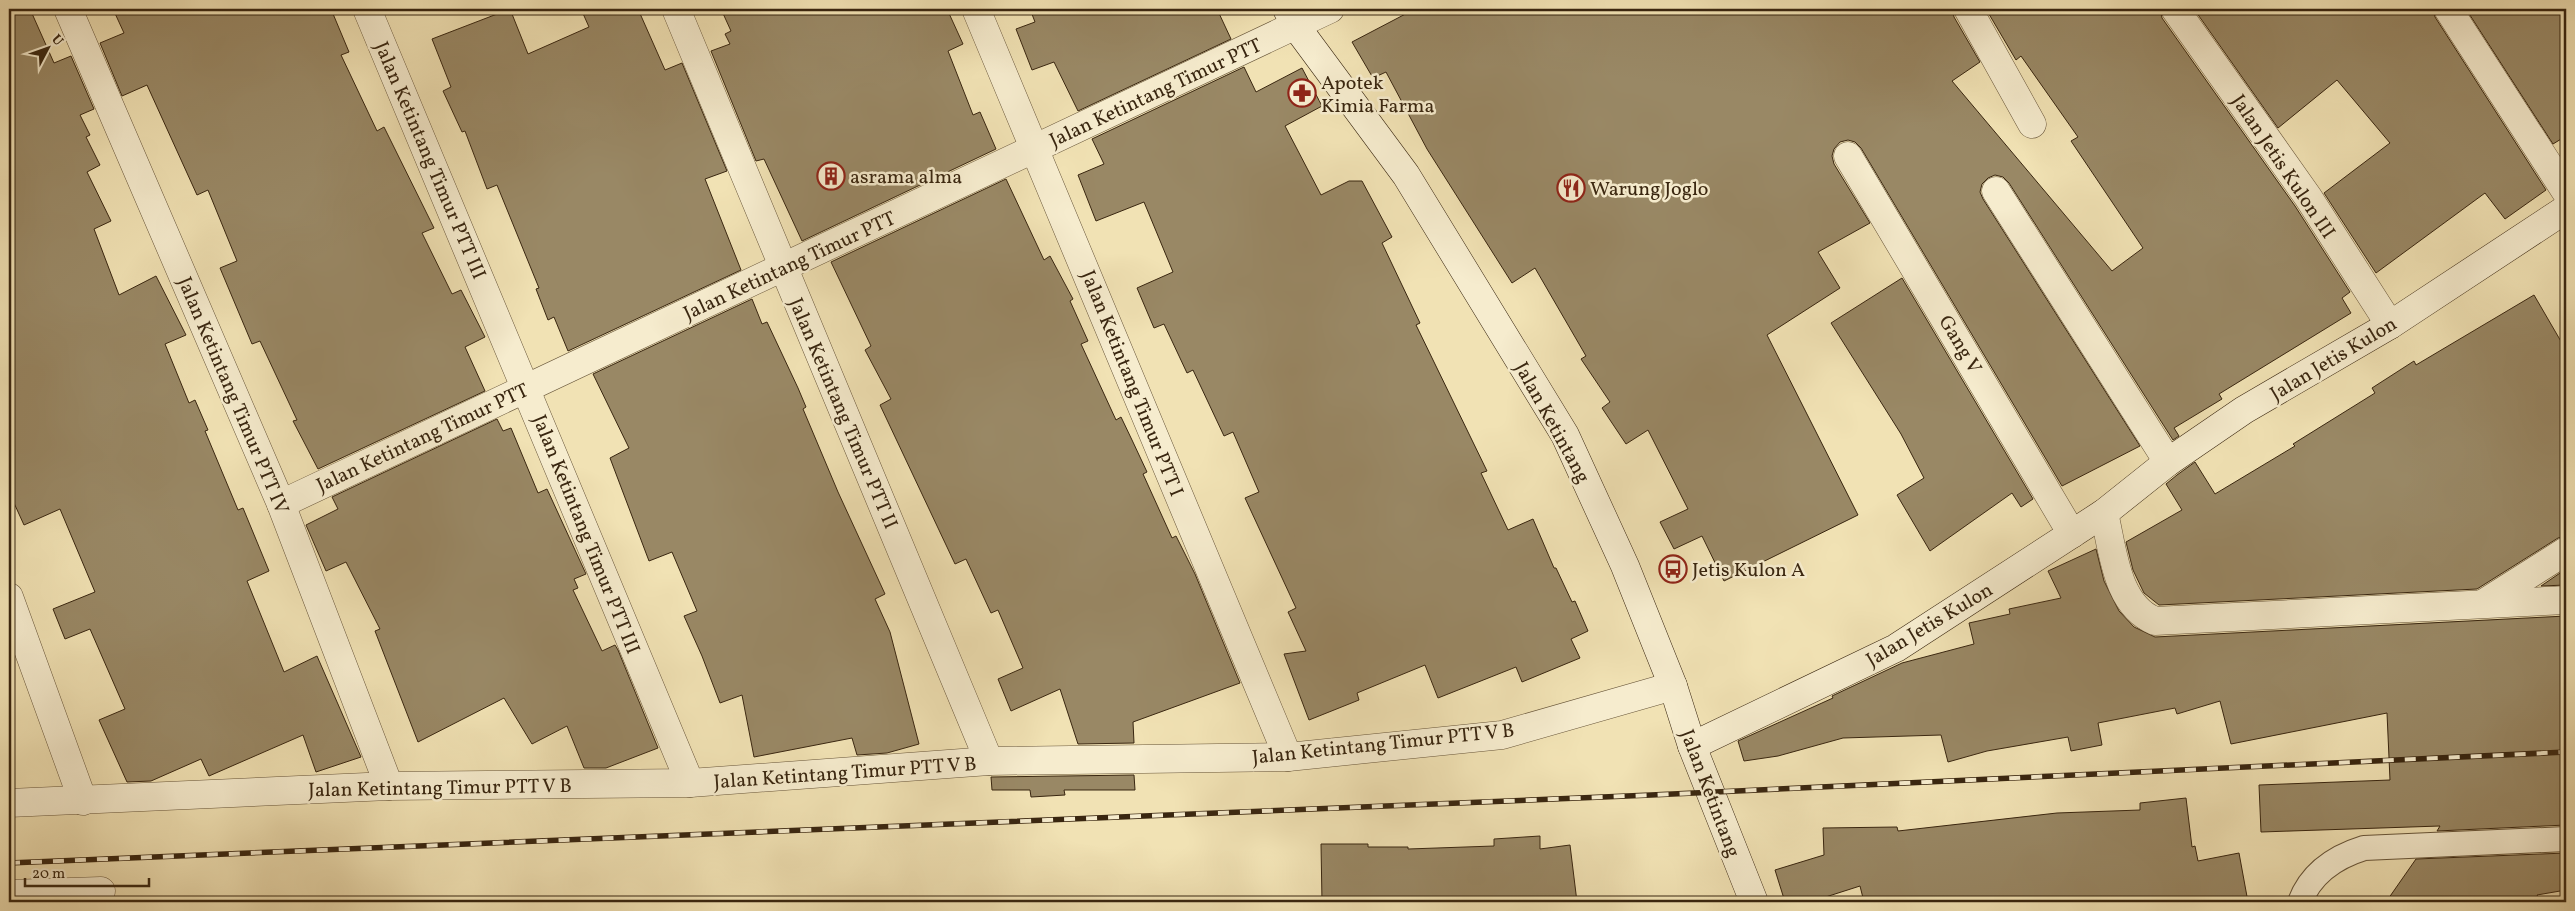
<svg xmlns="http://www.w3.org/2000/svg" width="2575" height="911" viewBox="0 0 2575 911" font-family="Vollkorn,serif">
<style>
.building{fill:#998865;stroke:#392610}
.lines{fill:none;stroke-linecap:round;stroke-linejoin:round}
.lane-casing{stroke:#675539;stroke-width:26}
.street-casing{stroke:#675539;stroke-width:29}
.secondary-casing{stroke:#392610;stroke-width:29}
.lane{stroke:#f6ecce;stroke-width:24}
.street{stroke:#f6ecce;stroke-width:28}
.secondary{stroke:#f6ecce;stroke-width:28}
.rail-casing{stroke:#392610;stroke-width:5.5}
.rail{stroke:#f6ecce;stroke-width:4;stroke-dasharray:11;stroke-linecap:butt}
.labels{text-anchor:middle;stroke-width:5;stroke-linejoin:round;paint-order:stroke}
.poi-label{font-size:20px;fill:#392610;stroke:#f6ecce;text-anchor:start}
.street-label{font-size:20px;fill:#392610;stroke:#f6ecce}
</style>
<rect width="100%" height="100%" fill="#f1e2b4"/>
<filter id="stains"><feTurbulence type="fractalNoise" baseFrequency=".004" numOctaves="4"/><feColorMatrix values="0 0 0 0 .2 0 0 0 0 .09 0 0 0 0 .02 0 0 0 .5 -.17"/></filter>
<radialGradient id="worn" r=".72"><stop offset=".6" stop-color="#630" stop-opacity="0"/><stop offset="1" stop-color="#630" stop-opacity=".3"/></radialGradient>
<g class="building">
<path d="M9,9H30L54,63L71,56L94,109L80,115L90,135L86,137L100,165L87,172L111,221L94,229L119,295L156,276L186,335L165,344L189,403L195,400L208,430L205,431L238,510L243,508L269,571L247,581L284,672L317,656L361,757L316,772L303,735L209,776L201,759L151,781L127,782L99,720L125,709L90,629L65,639L53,609L95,592L60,509L24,525L9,492Z"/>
<path d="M113,9H331L349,52L341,55L377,131L384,127L434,228L422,233L452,294L461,290L485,337L465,347L485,391L318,469L293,421L297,420L260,341L252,344L220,268L237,261L208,190L197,195L147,85L122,96L100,43L124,33Z"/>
<path d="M510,9L528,54L589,27L581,9H638L665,70L682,63L727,171L705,179L741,270L568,351L554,317L548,320L536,289L539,288L497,185L487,189L465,131L462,132L443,91L451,87L432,39Z"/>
<path d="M721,9H947L963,44L948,51L973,115L980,112L996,149L802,241L764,159L756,161L711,51L730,44L725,34L731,31Z"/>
<path d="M1030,9H1217L1231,39L1078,111L1054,62L1032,70L1016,29L1035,22Z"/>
<path d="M1415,9H1952L1954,17L1980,62L1952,81L2112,271L2143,248L2071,141L2078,137L2021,56L2016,60L1986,9H2160L2162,18L2295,206L2350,292L2342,298L2351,313L2219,394L2222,399L2174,428L2179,436L2173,440L2009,183L2003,177L1995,175L1988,178L1982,184L1980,192L1983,199L2140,446L2062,486L1861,148L1855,142L1848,140L1840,142L1834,149L1832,156L1834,164L1870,223L1818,252L1840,288L1767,335L1858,515L1724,581L1702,536L1674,549L1660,522L1688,509L1648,430L1626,444L1602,408L1610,402L1581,359L1586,356L1535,268L1512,283L1427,149L1386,72L1373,78L1352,42Z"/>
<path d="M2194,9H2433L2435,17L2546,190L2505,219L2485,193L2376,273L2324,193L2390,143L2337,80L2278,128Z"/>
<path d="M2466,9H2557L2566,22V136L2553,144Z"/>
<path d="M1244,67L1256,92L1302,68L1322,106L1285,126L1321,195L1349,181H1362L1392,237L1382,243L1420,323L1416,325L1487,471L1481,473L1508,530L1533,519L1554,568H1556L1572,602L1575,601L1588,631L1571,639L1580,658L1522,682L1516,667L1438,698L1425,665L1357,693L1359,700L1309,720L1284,654L1306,651L1288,612L1296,608L1245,498L1259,492L1233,432L1224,436L1193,370L1187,373L1164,324L1154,328L1137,288L1173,272L1144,202L1096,221L1078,175L1104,164L1092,139Z"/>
<path d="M1006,179L1044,260L1050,256L1073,299L1070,301L1088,341L1081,344L1116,420L1121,417L1132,440L1147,472L1143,474L1172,538L1176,536L1195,574L1240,683L1133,722L1134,743L1078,744L1060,689L1011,711L998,679L1023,668L998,610L991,613L966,559L955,564L880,405L891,399L865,350L871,346L831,262Z"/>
<path d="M1902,278L2033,499L2021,507L2012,493L1930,551L1897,495L1924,478L1901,434L1831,323Z"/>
<path d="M2534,295L2566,350V536L2558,538L2477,589L2159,605L2144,593L2133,570L2126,542L2182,510L2166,484L2177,475L2195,462L2215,494L2295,446L2293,444L2375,393L2372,388L2414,361L2416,365Z"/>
<path d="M752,299L762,324L767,322L798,388L806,407L803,409L838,492L885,594L875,599L890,632L919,744L887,753L857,755L852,738L754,757L742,695L720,703L702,656L684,616L697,611L672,552L649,561L610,458L629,448L593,374Z"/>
<path d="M497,419L503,431L511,428L538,493L547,489L586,574L574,579L578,588L573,590L602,651L615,645L618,650L658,748L606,768H584L567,726L532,744L504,698L418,742L375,631L380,629L346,562L326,571L306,525L338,509L332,497Z"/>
<path d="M2096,549L2104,581L2119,611L2134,627L2155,637L2566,616V825L2437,831L2440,826L2261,832L2259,785L2390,780L2387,713L2231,744L2220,701L2177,714L2175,708L2098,723L2102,745L2071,751L2068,737L1987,751L1948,762L1941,735L1843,738L1778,756L1744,761L1738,741L1833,698L1832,696L1902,663L1974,644L1969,623L2010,614L2009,609L2061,598L2048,571Z"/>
<path d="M2566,569V585L2541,586Z"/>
<path d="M1134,775L1135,790H1064L1065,795L1031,797L1030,790H992L991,777Z"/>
<path d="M2186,798L2192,847L2195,846L2198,861L2239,853L2248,902H1864L1860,886L1810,902H1785L1775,870L1824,855L1823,828L1897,827L1898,831L2057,813L2140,810V803Z"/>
<path d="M1540,836V849L1570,845L1577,902H1322L1321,844H1368V847H1408V849L1494,846V839Z"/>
<path d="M2566,853V890L2537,895L2541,902H2386L2416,859Z"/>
</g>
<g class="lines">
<g class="lane-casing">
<path id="lane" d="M2300,902C2311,873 2335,857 2364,848L2566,839"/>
</g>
<g class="street-casing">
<g id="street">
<path d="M68,9L281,504L389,786"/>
<path d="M367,9L690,783"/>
<path d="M676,9L989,761"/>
<path d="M976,9L1288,757"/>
<path d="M1968,9L2032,124"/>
<path d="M2175,9L2308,197L2390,325"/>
<path d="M2448,9L2566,192"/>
<path d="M1848,156L2072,534"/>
<path d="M1996,191L2168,462"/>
<path d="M281,504L1330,9"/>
<path d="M2104,513C2113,550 2116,605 2155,621L2566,600"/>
<path d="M9,597L83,801"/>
<path d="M2484,603L2566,551"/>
<path d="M9,803L389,786L690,783L989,761L1288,757L1502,735L1673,686"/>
<path d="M9,894L101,891"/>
</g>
</g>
<g class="secondary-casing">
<g id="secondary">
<path d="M1287,9L1295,25L1406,175L1565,435L1625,566L1673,686L1692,746L1754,902"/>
<path d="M1692,746L1896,648L2104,513L2168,462L2244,410L2390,325L2566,209"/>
</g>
</g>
<use href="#lane" class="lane"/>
<use href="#street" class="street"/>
<use href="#secondary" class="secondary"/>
<g class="rail-casing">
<path id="rail" d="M9,863L1651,795L2566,752"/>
</g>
<use href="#rail" class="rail"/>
</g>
<defs>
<g id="pharmacy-ring" transform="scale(1.4375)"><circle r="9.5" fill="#f6ecce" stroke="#8f2418" stroke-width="1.5"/><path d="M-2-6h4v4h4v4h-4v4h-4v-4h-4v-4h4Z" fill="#8f2418"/></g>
<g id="building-ring" transform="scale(1.4375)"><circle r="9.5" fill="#f6ecce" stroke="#8f2418" stroke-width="1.5"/><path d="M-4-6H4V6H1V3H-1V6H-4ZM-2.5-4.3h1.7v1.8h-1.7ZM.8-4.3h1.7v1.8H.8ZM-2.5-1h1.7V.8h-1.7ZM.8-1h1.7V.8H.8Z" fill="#8f2418"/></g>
<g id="restaurant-ring" transform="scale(1.4375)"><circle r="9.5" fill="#f6ecce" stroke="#8f2418" stroke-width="1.5"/><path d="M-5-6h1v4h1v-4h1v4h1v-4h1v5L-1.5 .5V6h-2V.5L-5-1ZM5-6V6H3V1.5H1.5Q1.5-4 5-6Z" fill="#8f2418"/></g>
<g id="bus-ring" transform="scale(1.4375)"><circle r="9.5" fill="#f6ecce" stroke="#8f2418" stroke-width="1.5"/><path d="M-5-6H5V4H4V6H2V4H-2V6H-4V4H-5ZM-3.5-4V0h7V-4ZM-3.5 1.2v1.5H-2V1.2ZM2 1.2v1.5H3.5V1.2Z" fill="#8f2418"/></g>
</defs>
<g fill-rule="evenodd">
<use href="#pharmacy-ring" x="1302" y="93"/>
<use href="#building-ring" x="831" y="176"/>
<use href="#restaurant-ring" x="1571" y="188"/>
<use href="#bus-ring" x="1673" y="569"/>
</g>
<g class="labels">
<g class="poi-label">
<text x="1321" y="89">Apotek<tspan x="1321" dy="23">Kimia Farma</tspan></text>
<text x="850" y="183">asrama alma</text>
<text x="1590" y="195">Warung Joglo</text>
<text x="1692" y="576">Jetis Kulon A</text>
</g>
<g class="street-label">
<text transform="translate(1155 92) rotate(-25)" y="7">Jalan Ketintang Timur PTT</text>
<text transform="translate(431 160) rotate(67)" y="7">Jalan Ketintang Timur PTT III</text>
<text transform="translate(2284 166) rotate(56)" y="7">Jalan Jetis Kulon III</text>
<text transform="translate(789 265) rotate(-25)" y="7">Jalan Ketintang Timur PTT</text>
<text transform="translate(1961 344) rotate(59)" y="7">Gang V</text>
<text transform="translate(2333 358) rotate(-31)" y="7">Jalan Jetis Kulon</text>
<text transform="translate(1133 383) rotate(68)" y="7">Jalan Ketintang Timur PTT I</text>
<text transform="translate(234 395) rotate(67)" y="7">Jalan Ketintang Timur PTT IV</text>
<text transform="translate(844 413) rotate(67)" y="7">Jalan Ketintang Timur PTT II</text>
<text transform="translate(1553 422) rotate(61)" y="7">Jalan Ketintang</text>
<text transform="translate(422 437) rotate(-25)" y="7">Jalan Ketintang Timur PTT</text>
<text transform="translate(587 534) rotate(68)" y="7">Jalan Ketintang Timur PTT III</text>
<text transform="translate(1929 624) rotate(-31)" y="7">Jalan Jetis Kulon</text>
<text transform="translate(1383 743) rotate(-6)" y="7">Jalan Ketintang Timur PTT V B</text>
<text transform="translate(845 772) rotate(-4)" y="7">Jalan Ketintang Timur PTT V B</text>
<text transform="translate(440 787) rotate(-1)" y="7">Jalan Ketintang Timur PTT V B</text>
<text transform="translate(1711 793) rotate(69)" y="7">Jalan Ketintang</text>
</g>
</g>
<rect width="2575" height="911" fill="none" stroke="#f1e2b4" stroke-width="30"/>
<rect x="10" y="10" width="2555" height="891" fill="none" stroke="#392610" stroke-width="2.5"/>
<rect x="15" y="15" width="2545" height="881" fill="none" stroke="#392610"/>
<g transform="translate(48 48) rotate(49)" stroke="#f6ecce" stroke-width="4" paint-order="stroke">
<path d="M0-4L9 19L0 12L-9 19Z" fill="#392610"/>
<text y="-8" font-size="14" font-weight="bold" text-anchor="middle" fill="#392610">U</text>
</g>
<path d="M25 878v8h124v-8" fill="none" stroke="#392610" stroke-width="2.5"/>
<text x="32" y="878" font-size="15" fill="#392610" stroke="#f6ecce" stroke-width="4" paint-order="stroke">20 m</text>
<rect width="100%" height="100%" filter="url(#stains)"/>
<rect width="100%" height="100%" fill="url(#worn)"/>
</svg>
